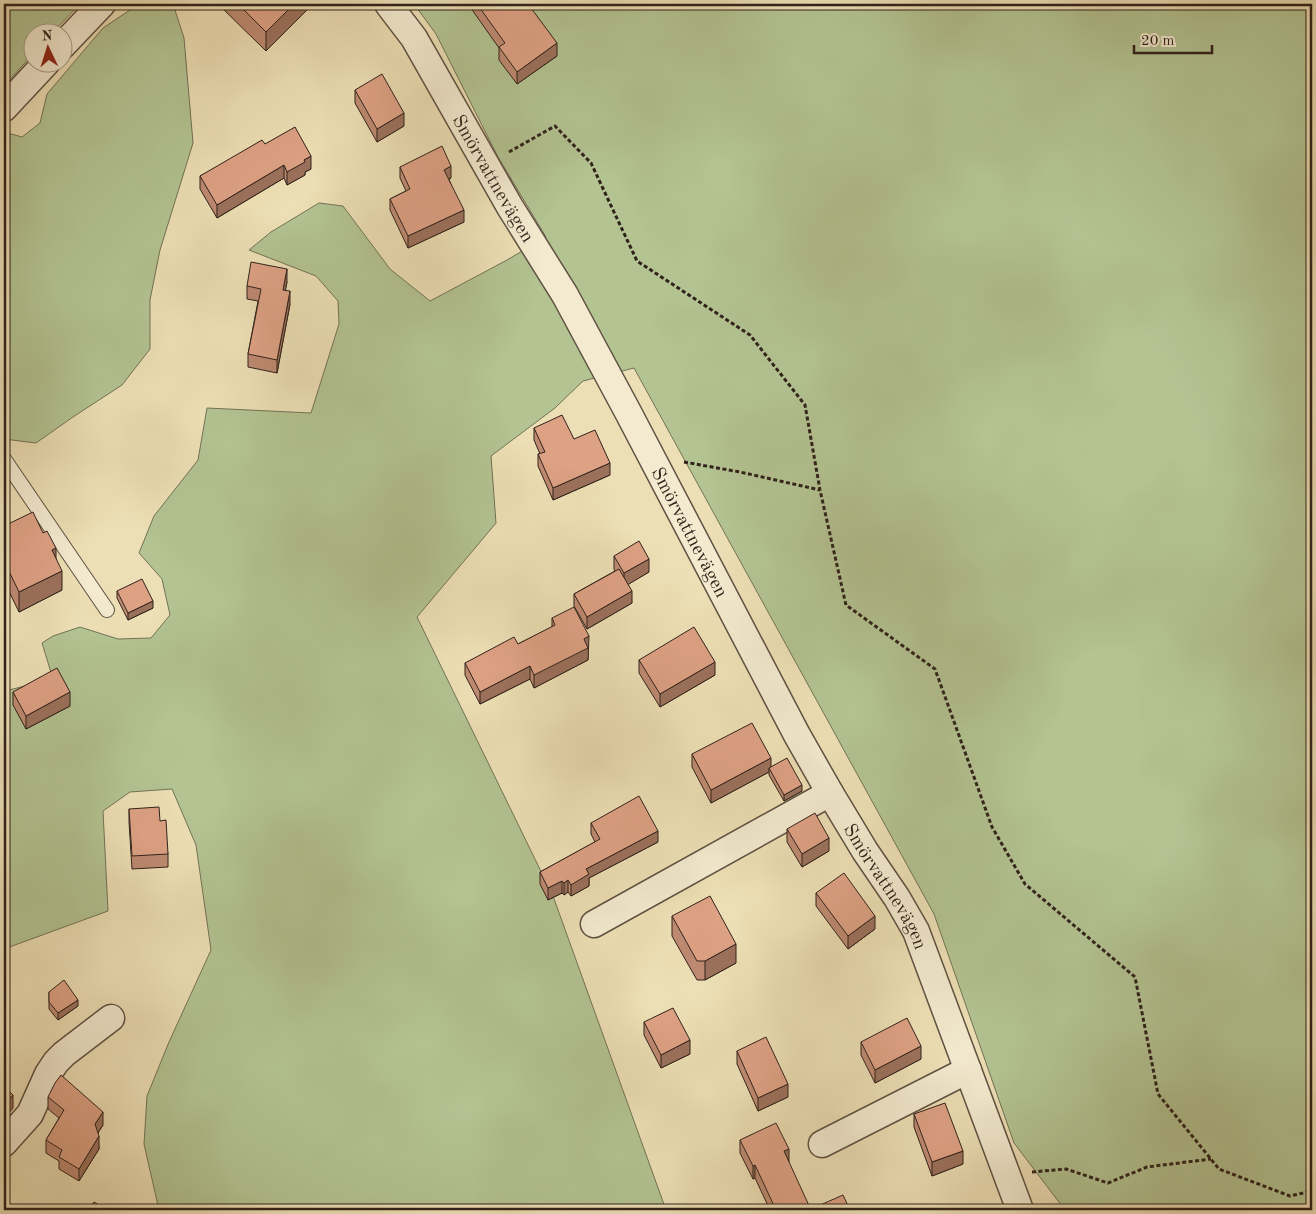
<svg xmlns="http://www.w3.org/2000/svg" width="1316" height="1214" viewBox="0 0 1316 1214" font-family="'Old Standard TT',serif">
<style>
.green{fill:#b3c392;stroke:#727256}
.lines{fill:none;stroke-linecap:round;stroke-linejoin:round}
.lane-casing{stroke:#5f5142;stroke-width:16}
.street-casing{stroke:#5f5142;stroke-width:29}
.path{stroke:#30221b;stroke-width:3;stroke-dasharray:4 2.5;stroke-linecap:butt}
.lane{stroke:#f3eacf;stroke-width:14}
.street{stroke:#f3eacf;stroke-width:26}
.wall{fill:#be8a72;stroke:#30221b}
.shaded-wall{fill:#9b715c;stroke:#30221b}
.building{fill:#dda184;stroke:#30221b}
.labels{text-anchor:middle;stroke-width:5;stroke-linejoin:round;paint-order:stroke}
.street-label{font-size:19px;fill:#30221b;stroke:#f3eacf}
</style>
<rect width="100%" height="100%" fill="#eddfb5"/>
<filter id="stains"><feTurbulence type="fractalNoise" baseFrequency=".004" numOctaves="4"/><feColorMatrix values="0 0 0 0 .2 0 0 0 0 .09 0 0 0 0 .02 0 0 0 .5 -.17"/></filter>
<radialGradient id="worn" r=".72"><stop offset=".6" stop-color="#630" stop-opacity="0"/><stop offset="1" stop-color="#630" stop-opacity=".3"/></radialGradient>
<g class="green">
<path d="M4,4H80L53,32H32V55L4,86Z"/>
<path d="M139,4H173L184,38L193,143L160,250L150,300V349L122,385L73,417L36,443L4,439V132L22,137L40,123L47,94L103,28Z"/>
<path d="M414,4H545L547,8L581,10L583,4H1312V1210H1065L1014,1143L934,914L634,368L583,381L555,408L491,456L496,523L417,617L553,896L666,1210H159L144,1144L147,1096L169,1042L211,950L196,845L172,789L130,792L103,811L108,911L4,949V690H9L53,679L42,643L53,636L80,627L118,639L151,638L170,615L162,579L139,553L154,516L198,460L207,408L311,413L339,324L338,301L316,276L249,250L271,232L319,203L343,206L390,269L430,301L507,260L546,237L498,157L436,34Z"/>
</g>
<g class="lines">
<g class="lane-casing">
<path id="lane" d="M4,459L107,610"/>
</g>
<g class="street-casing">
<g id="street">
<path id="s1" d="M388,4L414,38L510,207L565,295L629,414L797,735L830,793L865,851L897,898L916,931L1020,1210"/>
<path d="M62,46L102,4"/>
<path d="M4,108L47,62"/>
<path d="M594,924L830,793"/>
<path d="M4,1143L30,1114L48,1074L56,1062L64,1054L111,1018"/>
<path d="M822,1144L968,1070"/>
</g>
</g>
<g class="path">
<path d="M4,7L8,4"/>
<path d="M509,152L555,126L591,163L637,261L750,335L805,405L820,490L846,605L935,669L992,827L1025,884L1135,977L1158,1094L1219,1169L1290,1196L1312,1191"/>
<path d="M684,462L740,472L820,490"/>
<path d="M1032,1172L1066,1169L1108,1183L1147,1167L1211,1159"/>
</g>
<use href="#lane" class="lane"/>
<use href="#street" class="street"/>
</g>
<g class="wall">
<path d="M218,4H313L266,51Z"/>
<path d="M468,4H528L557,56L517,84L499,60V48Z"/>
<path d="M355,90L404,126L377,142L355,103Z"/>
<path d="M265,144L311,169L305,172V175L287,185L284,178L217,218L200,189V176Z"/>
<path d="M400,167L451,178L449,179L464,222L408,248L390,210V199L406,191L400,178Z"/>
<path d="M287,282L285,291L290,304L277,373L248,367V354L258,301L247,299V286Z"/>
<path d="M534,428L574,439L610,475L553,500L538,466V454H540L534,440Z"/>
<path d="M4,526L62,590L19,612L4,581Z"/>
<path d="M614,556L649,572L628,584L632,603L587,629L574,606V594L615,571L614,569Z"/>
<path d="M117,591L153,608L128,620L117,598Z"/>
<path d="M552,618L589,649H588V660L534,688L530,679L480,704L465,675V663L518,644L552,627Z"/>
<path d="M639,660L715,675L660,707L639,673Z"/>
<path d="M13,692L70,706L26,729L13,705Z"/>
<path d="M692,754L771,767L802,791L784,801L769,775V772L711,803L692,767Z"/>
<path d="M129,809L160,821L168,854V867L132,869L129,822Z"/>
<path d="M591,823L658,842L589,878V886L571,896L568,892L564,895L562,893L548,900L540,884V872L595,842L591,834Z"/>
<path d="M787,829L829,851L802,867L787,842Z"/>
<path d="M816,893L875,929L848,949L816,906Z"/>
<path d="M672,916L736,963L705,980H697L672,936Z"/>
<path d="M49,992L78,1006L58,1020L49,1009Z"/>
<path d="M644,1022L690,1054L661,1068L644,1035Z"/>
<path d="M861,1042L921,1059L875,1083L861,1055Z"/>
<path d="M737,1051L788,1097L758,1111L737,1064Z"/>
<path d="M48,1097L103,1125L98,1133L99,1149L79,1181L59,1169V1161L46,1153V1140L59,1118L48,1109Z"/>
<path d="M914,1114L963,1164L932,1176L914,1127Z"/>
<path d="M740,1140L811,1210H770L755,1178L753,1179L740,1153Z"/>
</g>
<g class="shaded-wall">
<path d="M294,4H313L266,51V32Z"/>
<path d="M557,43V56L517,84V72Z"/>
<path d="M404,113V126L377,142V129Z"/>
<path d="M311,156V169L305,172V175L287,185V172L304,160Z"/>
<path d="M284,165V178L217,218V205Z"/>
<path d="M451,166V178L444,181V170Z"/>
<path d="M464,210V222L408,248V236Z"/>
<path d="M287,269V282L283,303V290Z"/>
<path d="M290,291V304L277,373V360Z"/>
<path d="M610,463V475L553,500V488Z"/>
<path d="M56,548V568L52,550Z"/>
<path d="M649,559V572L624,587V573Z"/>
<path d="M62,571V590L19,612V592Z"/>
<path d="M632,591V603L587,629V617Z"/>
<path d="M153,601V608L128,620V613Z"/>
<path d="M589,636L588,660L534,688V675L584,639Z"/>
<path d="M715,662V675L660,707V694Z"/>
<path d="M530,666V679L480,704V692Z"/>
<path d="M70,692V706L26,729V716Z"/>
<path d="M771,758V771L769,768V772L711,803V790Z"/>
<path d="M802,785V791L784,801V795Z"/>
<path d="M658,831V842L589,878V886L571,896V885L586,869Z"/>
<path d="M829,838V851L802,867V854Z"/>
<path d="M568,880V892L564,895V883Z"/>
<path d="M562,881V893L548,900V888Z"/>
<path d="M875,916V929L848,949V936Z"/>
<path d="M736,944V963L705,980V961Z"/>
<path d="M78,1000V1006L58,1020V1013Z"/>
<path d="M690,1040V1054L661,1068V1055Z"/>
<path d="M921,1046V1059L875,1083V1070Z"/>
<path d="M788,1084V1097L758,1111V1098Z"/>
<path d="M13,1095V1108L4,1119V1106Z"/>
<path d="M103,1112V1125L95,1137V1124Z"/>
<path d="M99,1136V1149L79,1181V1169Z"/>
<path d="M789,1149V1162L784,1151Z"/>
<path d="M963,1151V1164L932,1176V1162Z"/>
<path d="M755,1165V1178L753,1179V1166Z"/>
</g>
<g class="building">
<path d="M238,4H294L266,32Z"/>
<path d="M477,4H528L557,43L517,72L499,47L505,43Z"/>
<path d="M382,74L404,113L377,129L355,90Z"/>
<path d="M295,127L311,156L304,160L305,162L287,172L284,165L217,205L200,176L262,140L265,144Z"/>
<path d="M442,146L451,166L444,170L464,210L408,236L390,199L410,189L400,167Z"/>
<path d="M251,262L287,269L283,290L290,291L277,360L248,354L261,289L247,286Z"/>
<path d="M562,415L574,439L595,430L610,463L553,488L538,454L545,452L534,428Z"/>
<path d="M33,512L43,533L47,531L56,548L52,550L62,571L19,592L4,561V526Z"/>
<path d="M639,541L649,559L624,573L614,556Z"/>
<path d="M619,569L632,591L587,617L574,594Z"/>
<path d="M142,579L153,601L128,613L117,591Z"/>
<path d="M574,607L589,636L584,639L588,648L534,675L530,666L480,692L465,663L514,637L518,644L555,625L552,618Z"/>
<path d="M694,627L715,662L660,694L639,660Z"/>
<path d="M57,668L70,692L26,716L13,692Z"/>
<path d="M752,723L771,758L711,790L692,754Z"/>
<path d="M787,758L802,785L784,795L769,768Z"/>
<path d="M639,796L658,831L586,869L589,874L571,885L568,880L564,883L562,881L548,888L540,872L600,839L591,823Z"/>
<path d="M159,807L160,821L166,820L168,854L132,856L129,809Z"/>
<path d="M815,813L829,838L802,854L787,829Z"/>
<path d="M844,873L875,916L848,936L816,893Z"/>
<path d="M710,896L736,944L705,961H697L672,916Z"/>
<path d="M64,980L78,1000L58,1013L49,1002V992Z"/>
<path d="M673,1008L690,1040L661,1055L644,1022Z"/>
<path d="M907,1018L921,1046L875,1070L861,1042Z"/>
<path d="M766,1037L788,1084L758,1098L737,1051Z"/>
<path d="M61,1075L103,1112L95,1124L99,1136L79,1169L59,1157L62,1150L46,1140L64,1110L48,1097L55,1083Z"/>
<path d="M4,1087L13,1095L4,1106Z"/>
<path d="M945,1103L963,1151L932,1162L914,1114Z"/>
<path d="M776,1123L789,1149L784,1151L811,1210H776L755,1165L753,1166L740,1140Z"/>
<path d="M843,1195L850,1210H820L818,1206Z"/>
<path d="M94,1202L108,1210H89Z"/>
</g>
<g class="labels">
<g class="street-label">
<text dy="7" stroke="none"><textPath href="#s1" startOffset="204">Smörvattnevägen</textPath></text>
<text dy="7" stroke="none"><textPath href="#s1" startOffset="609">Smörvattnevägen</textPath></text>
<text dy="7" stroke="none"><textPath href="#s1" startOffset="1014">Smörvattnevägen</textPath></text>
</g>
</g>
<rect width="1316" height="1214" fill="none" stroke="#eddfb5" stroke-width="20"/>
<rect x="5" y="5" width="1306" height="1204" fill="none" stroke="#30221b" stroke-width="2.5"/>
<rect x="10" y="10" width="1296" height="1194" fill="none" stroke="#30221b"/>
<g transform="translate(48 48) rotate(356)"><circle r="24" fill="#f3eacf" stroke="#a59a87"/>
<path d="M0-4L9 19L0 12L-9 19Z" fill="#8f2418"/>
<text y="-8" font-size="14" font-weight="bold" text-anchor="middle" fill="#30221b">N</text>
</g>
<path d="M1134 45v8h78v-8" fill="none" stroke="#30221b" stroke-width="2.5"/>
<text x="1141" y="45" font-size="15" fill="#30221b" stroke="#f3eacf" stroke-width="4" paint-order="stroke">20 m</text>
<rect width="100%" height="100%" filter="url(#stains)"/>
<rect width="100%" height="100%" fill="url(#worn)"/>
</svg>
